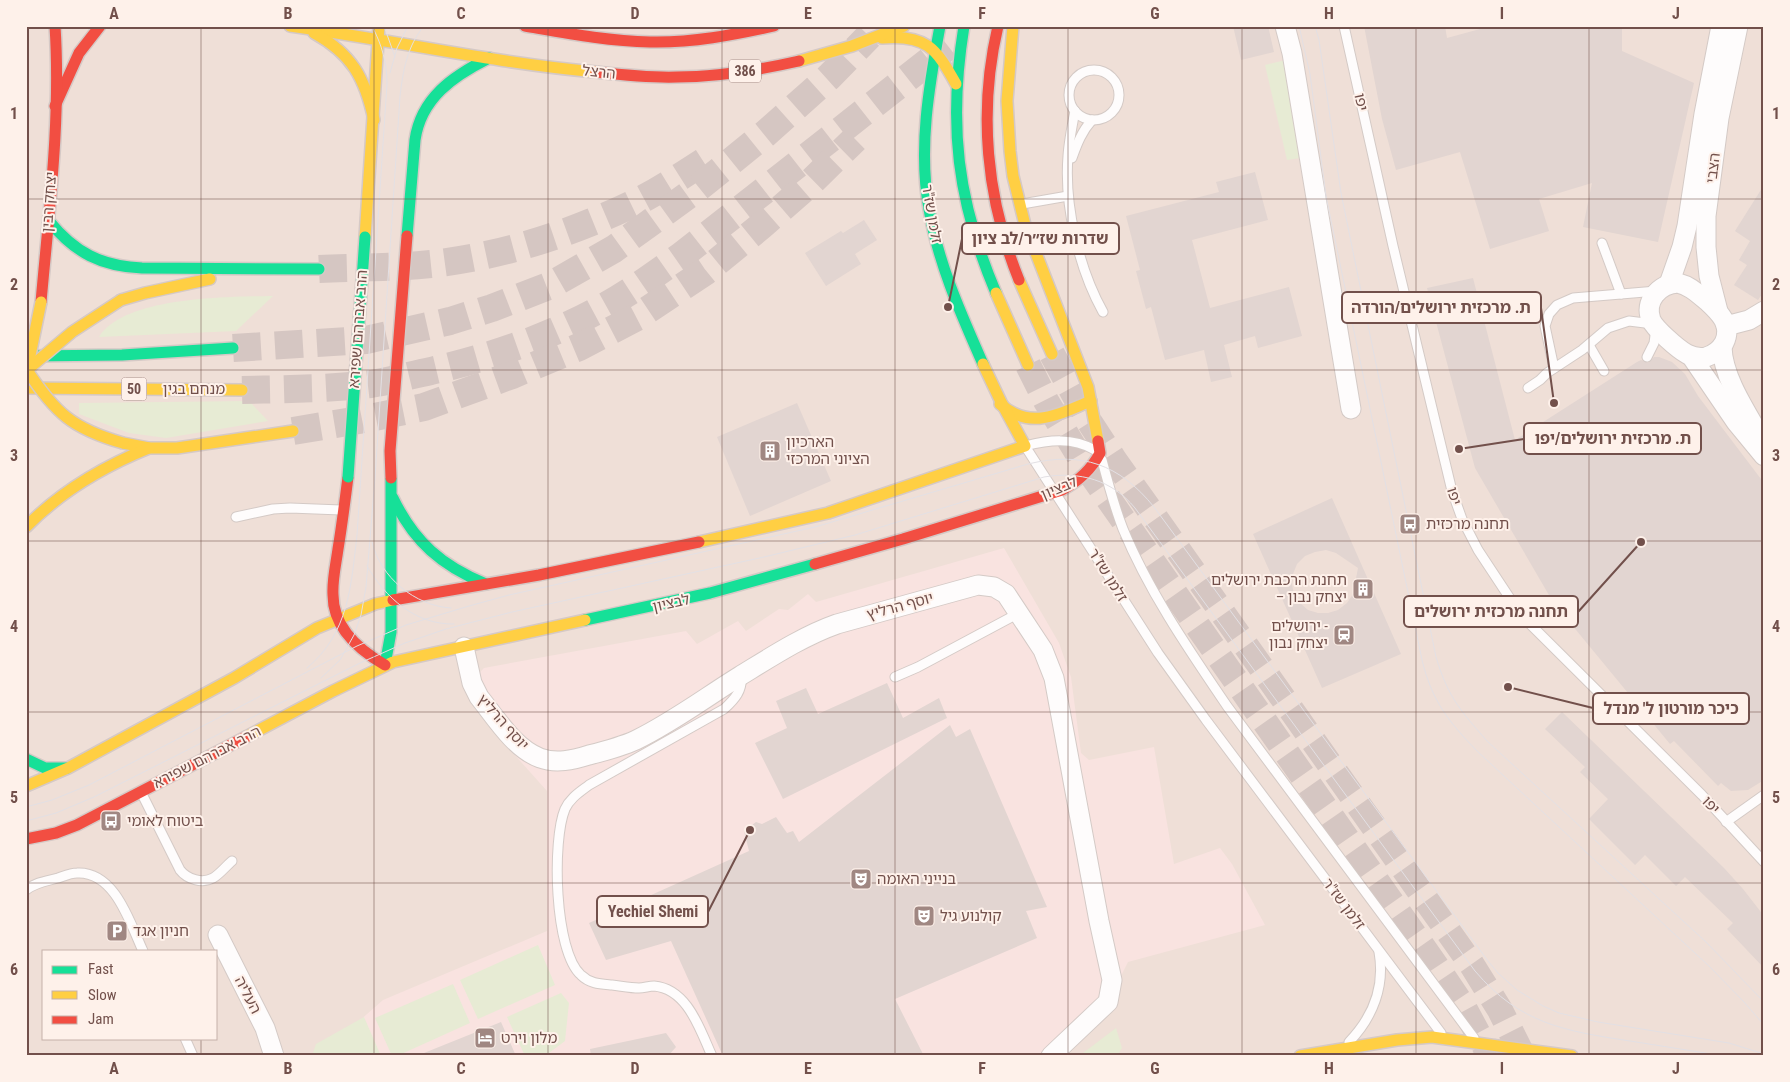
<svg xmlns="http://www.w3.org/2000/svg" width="1790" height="1082" viewBox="0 0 1790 1082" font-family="'Roboto Condensed','Noto Sans Hebrew',sans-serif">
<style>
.residential{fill:#efdfd7;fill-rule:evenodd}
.commercial{fill:#f9e3e0}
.green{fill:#e7ebd4}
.building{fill:#e2d5d1;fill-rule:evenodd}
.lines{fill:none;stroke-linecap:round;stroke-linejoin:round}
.secondary-tunnel{stroke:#d5c6c2;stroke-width:26;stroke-dasharray:26 13;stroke-linecap:butt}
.highway-tunnel{stroke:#d5c6c2;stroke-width:28;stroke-dasharray:28 14;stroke-linecap:butt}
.lane-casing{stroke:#d4cac6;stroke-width:11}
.street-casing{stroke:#d4cac6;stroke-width:21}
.fast-casing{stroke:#d5c9c6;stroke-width:14}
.slow-casing{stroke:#d5c9c6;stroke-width:14}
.jam-casing{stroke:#d5c9c6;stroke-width:14}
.lane{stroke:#fefcfc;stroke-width:9}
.street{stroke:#fefcfc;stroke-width:19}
.fast{stroke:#16e098;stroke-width:11}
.slow{stroke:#ffcf43;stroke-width:11}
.jam{stroke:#f24e42;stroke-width:11}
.tram{stroke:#e3e0e4;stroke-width:1}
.fast-bridge-casing{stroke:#d5c9c6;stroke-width:14;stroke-linecap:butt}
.slow-bridge-casing{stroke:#d5c9c6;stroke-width:14;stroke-linecap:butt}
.jam-bridge-casing{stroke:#d5c9c6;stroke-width:14;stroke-linecap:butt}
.fast-bridge{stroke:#16e098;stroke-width:11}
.slow-bridge{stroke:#ffcf43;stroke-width:11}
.jam-bridge{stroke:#f24e42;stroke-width:11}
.grid{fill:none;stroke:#72504b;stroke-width:1;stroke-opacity:0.55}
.labels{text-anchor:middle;stroke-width:4;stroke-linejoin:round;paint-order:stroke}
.shield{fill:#fef1ea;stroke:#9c807b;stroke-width:1}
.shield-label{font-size:14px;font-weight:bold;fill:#72504b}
.street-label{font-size:15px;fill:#72504b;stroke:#fef1ea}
.poi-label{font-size:15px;fill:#72504b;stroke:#fef1ea;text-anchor:start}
.leader{fill:none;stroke:#72504b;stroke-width:2}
.callout-dot{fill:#72504b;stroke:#fef1ea;stroke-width:2}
.callout{fill:#fef1ea;stroke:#72504b;stroke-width:2}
.callout-label{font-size:16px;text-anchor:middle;font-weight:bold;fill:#72504b}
.neatline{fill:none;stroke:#72504b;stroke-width:2}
.grid-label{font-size:16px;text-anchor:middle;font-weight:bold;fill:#72504b}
</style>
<rect width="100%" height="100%" fill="#f6eee9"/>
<path class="residential" d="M26,26H1764V1056H26ZM44,951H216V1038H44Z"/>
<path class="commercial" d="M1004,548L1059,643L1071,677L1081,753L1089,760L1154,747L1174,864L1220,848L1232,864L1265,925L1128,962L1108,1002L1054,1056H311L334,1043L383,1000L547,931V791L496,734L478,674L484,668L686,631L697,644L738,621L746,631L779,609L788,610L808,594L816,602Z"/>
<g class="green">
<path d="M1290,59L1307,157L1287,160L1265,65Z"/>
<path d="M273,296L236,331L99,337C125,296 229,297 273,296Z"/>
<path d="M249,401L268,421L166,438L129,433L79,414V403Z"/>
<path d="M538,945L555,985L478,1019L460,980Z"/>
<path d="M453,984L470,1023L397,1056H392L375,1018Z"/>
<path d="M561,993L569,1003L565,1041L545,1056H525L507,1017Z"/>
<path d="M364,1017L381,1056H312L316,1044Z"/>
<path d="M1116,1028L1122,1048L1117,1056H1079Z"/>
</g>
<g class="building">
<path d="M1233,26H1268L1274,52L1241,60Z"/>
<path d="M1364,26H1445L1447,38L1491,26H1622V51L1694,83L1658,242L1583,227L1592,183L1539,199L1549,231L1490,249L1460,152L1396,170L1382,119Z"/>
<path d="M1255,172L1268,220L1192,240L1210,308L1289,287L1302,336L1258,348L1255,336L1224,345L1232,377L1211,382L1204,350L1165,360L1151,307L1146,309L1136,271L1140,270L1126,216L1219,192L1216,182Z"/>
<path d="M1764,185V291L1758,300L1734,285L1747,265L1739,260L1750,241L1735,231Z"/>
<path d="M864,220L877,240L855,254L861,264L826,286L805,253L841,231L843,233Z"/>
<path d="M1473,278L1515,440L1637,362L1641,360L1648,363L1654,357H1659L1672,362L1685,374L1698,396L1764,483V780L1748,790L1731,791L1721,783L1718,786L1674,741L1670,744L1553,602L1475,468L1427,288Z"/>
<path d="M797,403L831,481L750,516L717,437Z"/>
<path d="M1332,498L1401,654L1322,688L1253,534ZM1326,550L1336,553L1358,568L1353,594L1347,603L1338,610L1328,613H1318L1308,610L1300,603L1294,594L1292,585L1293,574L1297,564L1305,556L1315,552Z"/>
<path d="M887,683L903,718L939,698L947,718L783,799L755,743L787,728L776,701L806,688L818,714Z"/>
<path d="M1562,712L1724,868L1743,889L1764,916V968L1727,929L1733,923L1685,877L1676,886L1645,855L1635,865L1589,819L1608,799L1580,772L1585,767L1545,729Z"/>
<path d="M950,725L956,737L970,729L1047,907L1026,911L1037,938L895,999L924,1056H723L671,941L606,960L589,923L749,851L744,831L756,822L762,824L776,817L787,833L793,831L799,842Z"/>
<path d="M501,1022L516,1056H420L419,1055Z"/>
<path d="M666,1033L676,1047L668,1056H591L590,1049Z"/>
</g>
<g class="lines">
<g class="secondary-tunnel">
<path d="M1052,354L1087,418L1115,461L1472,965L1500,1010L1523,1056"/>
<path d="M1028,365L1046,401L1084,464L1436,966L1464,1008L1490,1056"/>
</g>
<g class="highway-tunnel">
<path d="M319,269C359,267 400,268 440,263C503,255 565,235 622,209C654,195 684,174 714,155"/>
<path d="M233,348L366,340L450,321L492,308L551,285L614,249L698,188L765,134L829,77L869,36"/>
<path d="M242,390C285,389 328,389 371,384C391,381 411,375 431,371C490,357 548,338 602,308C630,293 655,274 681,256L948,46"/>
<path d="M293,431L359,420L424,407L512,375L579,347L637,317L706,271L761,226L807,186L855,139"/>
</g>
<g class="lane-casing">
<g id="lane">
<path d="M1344,26L1393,246L1452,491L1462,519L1478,550L1511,600L1529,623L1702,795L1764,862"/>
<circle cx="1094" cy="95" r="25"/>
<path d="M1075,111C1072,126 1069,141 1068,156C1064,206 1079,269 1103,312"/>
<path d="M1072,158C1077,144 1082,131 1092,120"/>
<path d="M1022,204L1068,196"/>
<path d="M1602,243L1621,294"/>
<path d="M1589,345L1604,371"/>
<path d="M1647,357L1654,343L1656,328"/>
<path d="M1554,368L1545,326L1549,314L1557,305L1573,298L1657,291"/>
<path d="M1528,388L1540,380L1547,373L1582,350L1608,328L1629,321L1653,324"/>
<path d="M1095,450C1072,437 1049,440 1025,446L1158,653L1206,720L1441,1033"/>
<path d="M1102,460C1108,483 1114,506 1123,529C1149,592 1189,650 1227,706L1474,1038"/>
<path d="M236,517L273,509L290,508L341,510"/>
<path d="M895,677L918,667L1019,613"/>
<path d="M142,794L180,870C187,879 202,884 213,878C220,874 226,866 232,861"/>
<path d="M1726,822L1764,795"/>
<path d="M26,890C36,882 47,881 58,878C64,876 71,873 77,873C115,871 130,923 143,951"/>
<path d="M185,1038L193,1056"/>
<path d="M1349,1042C1373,1017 1385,986 1379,952"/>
<path d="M712,1056C700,1030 688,989 654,986C649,986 644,988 639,988C630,988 621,986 612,985C601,984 590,984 581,975C554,951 552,840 565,809C570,798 580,792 589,785L724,709C735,699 743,690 741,675"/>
</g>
</g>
<g class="street-casing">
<g id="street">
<path d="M1285,26L1292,53L1351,409"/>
<path d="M1678,283C1690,286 1697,293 1707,301C1719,312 1733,325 1724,343C1720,350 1713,355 1706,357C1700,358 1693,357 1687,354C1678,349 1655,329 1651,320C1644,301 1659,284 1678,283Z"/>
<path d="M1669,284L1682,247L1687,226L1704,114L1721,26"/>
<path d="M1718,311L1709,276L1706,247V216L1719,118L1738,26"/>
<path d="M1726,326L1749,320L1764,311"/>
<path d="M1722,347C1723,379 1748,414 1764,443"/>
<path d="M1691,356L1736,422L1764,456"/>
<path d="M464,647L472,683L479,697C496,718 514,748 540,758C556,764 573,760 589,755C605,751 621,747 636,740C673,722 706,697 740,676C771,657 803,636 837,624L978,585L994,587L1006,594L1043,650L1054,678L1099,921L1112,980L1108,1002L1051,1056"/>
<path d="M218,935L265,1028L274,1056"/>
</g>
</g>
<g class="fast-casing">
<g id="fast">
<path d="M940,26C929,86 918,148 929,209C938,263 961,314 983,364"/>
<path d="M964,26C948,124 957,201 996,293"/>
<path d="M49,221C75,253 101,266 142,268L319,269"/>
<path d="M407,236L415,140C421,98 453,76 489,58"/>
<path d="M27,356L122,355L233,348"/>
<path d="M393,498C414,542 442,566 486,584"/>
<path d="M585,620L710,593L815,564"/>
<path d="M385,665L391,632V478"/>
<path d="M26,759L45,768H67"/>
</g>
</g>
<g class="slow-casing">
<g id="slow">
<path d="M290,26C392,40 494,63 596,72"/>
<path d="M1013,26L1007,101L1010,151L1013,176L1025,225L1088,387L1098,441"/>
<path d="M314,33C352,54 365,78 374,120"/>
<path d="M882,38C926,34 936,48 956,84"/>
<path d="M799,61L852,46L904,26"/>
<path d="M365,237L379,26"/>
<path d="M1019,280L1052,354"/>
<path d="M996,293L1028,365"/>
<path d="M121,300L145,293L210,279"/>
<path d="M26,388L242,390"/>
<path d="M1000,404C1031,431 1058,414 1091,401"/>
<path d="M123,443L149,448H177L293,431"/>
<path d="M26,527C61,491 102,467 149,448"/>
<path d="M699,542L828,513L1025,446L1001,402L983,364"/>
<path d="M246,737L333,691L393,662L585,620"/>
<path d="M26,786L68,768L234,678L317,628L375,604L393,600"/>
<path d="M1300,1056L1397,1040L1432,1037L1572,1056"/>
</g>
</g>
<g class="jam-casing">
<g id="jam">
<path d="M525,26C566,33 608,41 650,42C692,43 733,35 774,26"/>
<path d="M998,26C978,111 986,198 1019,280"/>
<path d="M596,72C623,75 650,78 677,77C718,77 759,70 799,61"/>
<path d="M55,106L79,53L100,26"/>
<path d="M41,302C49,211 61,118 55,26"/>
<path d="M348,477C345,501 342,525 338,549C336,564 332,580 333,595C333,627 359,650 385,665"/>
<path d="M815,564L903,539L1062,490C1079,481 1091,470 1100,453L1098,441"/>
<path d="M393,600L539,575L699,542"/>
<path d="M26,839L56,833L77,825L246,737"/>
</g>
</g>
<use href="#lane" class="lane"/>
<use href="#street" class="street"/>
<use href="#fast" class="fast"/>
<use href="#slow" class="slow"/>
<use href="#jam" class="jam"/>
<g class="tram">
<path d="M384,26L395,57"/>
<path d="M1299,26L1310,74L1326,196L1422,660C1432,701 1448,721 1477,751L1710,967L1744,1002L1764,1025"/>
<path d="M1315,26L1319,40L1341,193L1436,657C1448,697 1460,710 1487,741L1706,942L1764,1002"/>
<path d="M390,73L397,48L408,26"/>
<path d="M372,542C380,577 415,606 451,608"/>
<path d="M367,566C385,597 415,625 454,624"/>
<path d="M307,668C349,633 351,586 357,535L387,84C387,63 382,45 372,26"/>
<path d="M321,678L340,660L354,635L361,615L366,587L375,478L400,96C403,71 407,46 424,26"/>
<path d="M26,807L52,800L89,785L357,646L406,625L469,606L509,595L815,527L1028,464C1082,451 1119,464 1154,507L1488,961L1498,973L1517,990L1543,1006L1559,1013L1598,1022L1729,1043L1764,1054"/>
<path d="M26,821L56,813L94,797L360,663L405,643L446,629L512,612L764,557L855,535L1044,477C1080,471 1112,480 1135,508L1475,971C1520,1024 1565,1031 1630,1041C1661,1046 1693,1051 1724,1056"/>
</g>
<g class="fast-bridge-casing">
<path id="fast-bridge" d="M348,477L365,237"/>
</g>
<g class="slow-bridge-casing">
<g id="slow-bridge">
<path d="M121,300L72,332L27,370C55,413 73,429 123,443"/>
<path d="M27,370L41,302"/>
</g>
</g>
<g class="jam-bridge-casing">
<path id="jam-bridge" d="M391,478L390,451L407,236"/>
</g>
<use href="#fast-bridge" class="fast-bridge"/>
<use href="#slow-bridge" class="slow-bridge"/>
<use href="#jam-bridge" class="jam-bridge"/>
</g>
<path class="grid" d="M201,26V951M374,26V1056M548,26V1056M722,26V1056M895,26V1056M1068,26V1056M1242,26V1056M1416,26V1056M1589,26V1056M26,199H1764M26,370H1764M26,541H1764M26,712H1764M26,883H1764M201,1038V1056"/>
<defs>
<g id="building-square" transform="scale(1.125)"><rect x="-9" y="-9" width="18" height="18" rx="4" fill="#a08782" stroke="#fef1ea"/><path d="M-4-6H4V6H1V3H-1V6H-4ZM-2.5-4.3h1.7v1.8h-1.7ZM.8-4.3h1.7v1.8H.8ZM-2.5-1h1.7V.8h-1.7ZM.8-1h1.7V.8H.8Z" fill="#fff"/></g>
<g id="bus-square" transform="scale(1.125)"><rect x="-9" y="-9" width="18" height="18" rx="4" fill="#a08782" stroke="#fef1ea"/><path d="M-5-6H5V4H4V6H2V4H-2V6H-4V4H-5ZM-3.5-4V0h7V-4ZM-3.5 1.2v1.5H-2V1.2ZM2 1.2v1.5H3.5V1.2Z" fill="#fff"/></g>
<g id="station-square" transform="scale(1.125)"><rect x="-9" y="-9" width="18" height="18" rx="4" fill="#a08782" stroke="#fef1ea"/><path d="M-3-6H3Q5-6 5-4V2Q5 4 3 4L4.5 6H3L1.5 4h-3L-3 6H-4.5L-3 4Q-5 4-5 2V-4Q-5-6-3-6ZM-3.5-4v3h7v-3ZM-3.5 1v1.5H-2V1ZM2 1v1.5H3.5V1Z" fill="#fff"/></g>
<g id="theatre-square" transform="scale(1.125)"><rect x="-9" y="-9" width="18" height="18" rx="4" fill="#a08782" stroke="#fef1ea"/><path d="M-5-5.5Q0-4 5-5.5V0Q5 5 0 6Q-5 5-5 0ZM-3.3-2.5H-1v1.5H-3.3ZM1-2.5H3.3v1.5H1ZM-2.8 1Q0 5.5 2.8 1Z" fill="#fff"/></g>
<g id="parking-square" transform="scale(1.125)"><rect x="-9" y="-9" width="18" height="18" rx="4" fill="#a08782" stroke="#fef1ea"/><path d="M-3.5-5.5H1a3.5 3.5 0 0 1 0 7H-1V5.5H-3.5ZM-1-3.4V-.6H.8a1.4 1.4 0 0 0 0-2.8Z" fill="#fff"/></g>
<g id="hotel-square" transform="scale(1.125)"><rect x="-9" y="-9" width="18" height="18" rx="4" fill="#a08782" stroke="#fef1ea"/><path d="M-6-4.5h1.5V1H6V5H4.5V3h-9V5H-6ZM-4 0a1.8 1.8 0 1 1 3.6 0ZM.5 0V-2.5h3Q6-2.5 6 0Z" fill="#fff"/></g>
</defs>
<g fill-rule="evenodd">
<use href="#building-square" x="770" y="451"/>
<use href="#bus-square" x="1410" y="524"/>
<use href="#building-square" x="1363" y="589"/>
<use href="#station-square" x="1344" y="635"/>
<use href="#bus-square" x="111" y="821"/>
<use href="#theatre-square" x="861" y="879"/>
<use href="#theatre-square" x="924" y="916"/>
<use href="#parking-square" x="117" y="931"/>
<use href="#hotel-square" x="485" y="1038"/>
</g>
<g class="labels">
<g class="shield">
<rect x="729" y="59.5" width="32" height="23" rx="4"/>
<rect x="121.5" y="377.5" width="25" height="23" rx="4"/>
</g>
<g class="shield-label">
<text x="745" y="76">386</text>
<text x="134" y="394">50</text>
</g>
<g class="street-label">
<text transform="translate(599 72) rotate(6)" y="5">הרצל</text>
<text transform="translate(1361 102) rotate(78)" y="5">יפו</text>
<text transform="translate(1713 168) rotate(-83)" y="5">הצבי</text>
<text transform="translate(49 202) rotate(-86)" y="5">יצחק רבין</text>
<text transform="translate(932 214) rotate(80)" y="5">זלמן שז"ר</text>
<text transform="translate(358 329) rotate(-86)" y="5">הרב אברהם שפירא</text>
<text x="194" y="394">מנחם בגין</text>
<text transform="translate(1059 488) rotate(-23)" y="5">לבציון</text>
<text transform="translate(1454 496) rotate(73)" y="5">יפו</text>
<text transform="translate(1108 575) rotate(58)" y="5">זלמן שז"ר</text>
<text transform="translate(671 603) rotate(-13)" y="5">לבציון</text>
<text transform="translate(900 606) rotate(-15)" y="5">יוסף הרליץ</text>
<text transform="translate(503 722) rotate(48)" y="5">יוסף הרליץ</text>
<text transform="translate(207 757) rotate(-27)" y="5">הרב אברהם שפירא</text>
<text transform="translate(1711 805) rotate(47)" y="5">יפו</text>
<text transform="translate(1344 904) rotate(53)" y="5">זלמן שז"ר</text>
<text transform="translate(248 995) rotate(63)" y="5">העליה</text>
</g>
<g class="poi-label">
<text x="786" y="447">הארכיון<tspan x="786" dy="17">הציוני המרכזי</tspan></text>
<text x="1426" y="529">תחנה מרכזית</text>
<text x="1347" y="585" text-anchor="end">תחנת הרכבת ירושלים<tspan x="1347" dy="17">– יצחק נבון</tspan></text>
<text x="1328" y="631" text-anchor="end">ירושלים -<tspan x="1328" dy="17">יצחק נבון</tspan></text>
<text x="127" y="826">ביטוח לאומי</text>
<text x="877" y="884">בנייני האומה</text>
<text x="940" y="921">קולנוע גיל</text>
<text x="133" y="936">חניון אגד</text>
<text x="501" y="1043">מלון וירט</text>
</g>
</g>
<path class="leader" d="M948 307L962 239M1554 403L1541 308M1459 449L1524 439M1641 542L1578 612M1508 687L1593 708M750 830L708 912"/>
<g class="callout-dot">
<circle cx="948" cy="307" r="5"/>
<circle cx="1554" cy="403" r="5"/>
<circle cx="1459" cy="449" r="5"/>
<circle cx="1641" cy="542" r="5"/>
<circle cx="1508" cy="687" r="5"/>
<circle cx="750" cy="830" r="5"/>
</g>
<g class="callout">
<rect x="962" y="223" width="157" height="31" rx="5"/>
<rect x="1342" y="292" width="199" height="31" rx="5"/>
<rect x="1524" y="423" width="177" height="31" rx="5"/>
<rect x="1404" y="596" width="174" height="31" rx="5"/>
<rect x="1593" y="693" width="156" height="31" rx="5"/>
<rect x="597" y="896" width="111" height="31" rx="5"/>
</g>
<g class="callout-label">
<text x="1040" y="244">שדרות שז״ר/לב ציון</text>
<text x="1441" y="313">ת. מרכזית ירושלים/הורדה</text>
<text x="1613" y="444">ת. מרכזית ירושלים/יפו</text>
<text x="1491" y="617">תחנה מרכזית ירושלים</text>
<text x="1671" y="714">כיכר מורטון ל' מנדל</text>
<text x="653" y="917">Yechiel Shemi</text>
</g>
<rect width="1790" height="1082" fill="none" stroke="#fef1ea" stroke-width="55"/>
<rect x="42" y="950" width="175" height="90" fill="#fef1ea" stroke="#c6b1aa"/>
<rect x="52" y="966" width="25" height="8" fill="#16e098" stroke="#c6b1aa"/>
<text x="88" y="974" font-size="15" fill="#72504b">Fast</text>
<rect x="52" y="991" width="25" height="8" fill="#ffcf43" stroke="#c6b1aa"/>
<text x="88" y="1000" font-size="15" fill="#72504b">Slow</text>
<rect x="52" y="1016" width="25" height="8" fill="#f24e42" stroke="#c6b1aa"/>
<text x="88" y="1024" font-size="15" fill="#72504b">Jam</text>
<rect x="28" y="28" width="1734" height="1026" class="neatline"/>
<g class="grid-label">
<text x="114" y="19">A</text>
<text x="288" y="19">B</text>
<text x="461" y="19">C</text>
<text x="635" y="19">D</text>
<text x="808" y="19">E</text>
<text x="982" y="19">F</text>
<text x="1155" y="19">G</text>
<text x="1329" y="19">H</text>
<text x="1502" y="19">I</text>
<text x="1676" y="19">J</text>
<text x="14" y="119">1</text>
<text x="1776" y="119">1</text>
<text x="14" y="290">2</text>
<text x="1776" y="290">2</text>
<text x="14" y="461">3</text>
<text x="1776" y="461">3</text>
<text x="14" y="632">4</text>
<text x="1776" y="632">4</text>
<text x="14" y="803">5</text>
<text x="1776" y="803">5</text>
<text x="14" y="975">6</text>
<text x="1776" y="975">6</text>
<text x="114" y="1074">A</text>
<text x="288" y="1074">B</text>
<text x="461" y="1074">C</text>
<text x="635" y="1074">D</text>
<text x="808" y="1074">E</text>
<text x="982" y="1074">F</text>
<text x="1155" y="1074">G</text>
<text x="1329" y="1074">H</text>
<text x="1502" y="1074">I</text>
<text x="1676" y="1074">J</text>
</g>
</svg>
